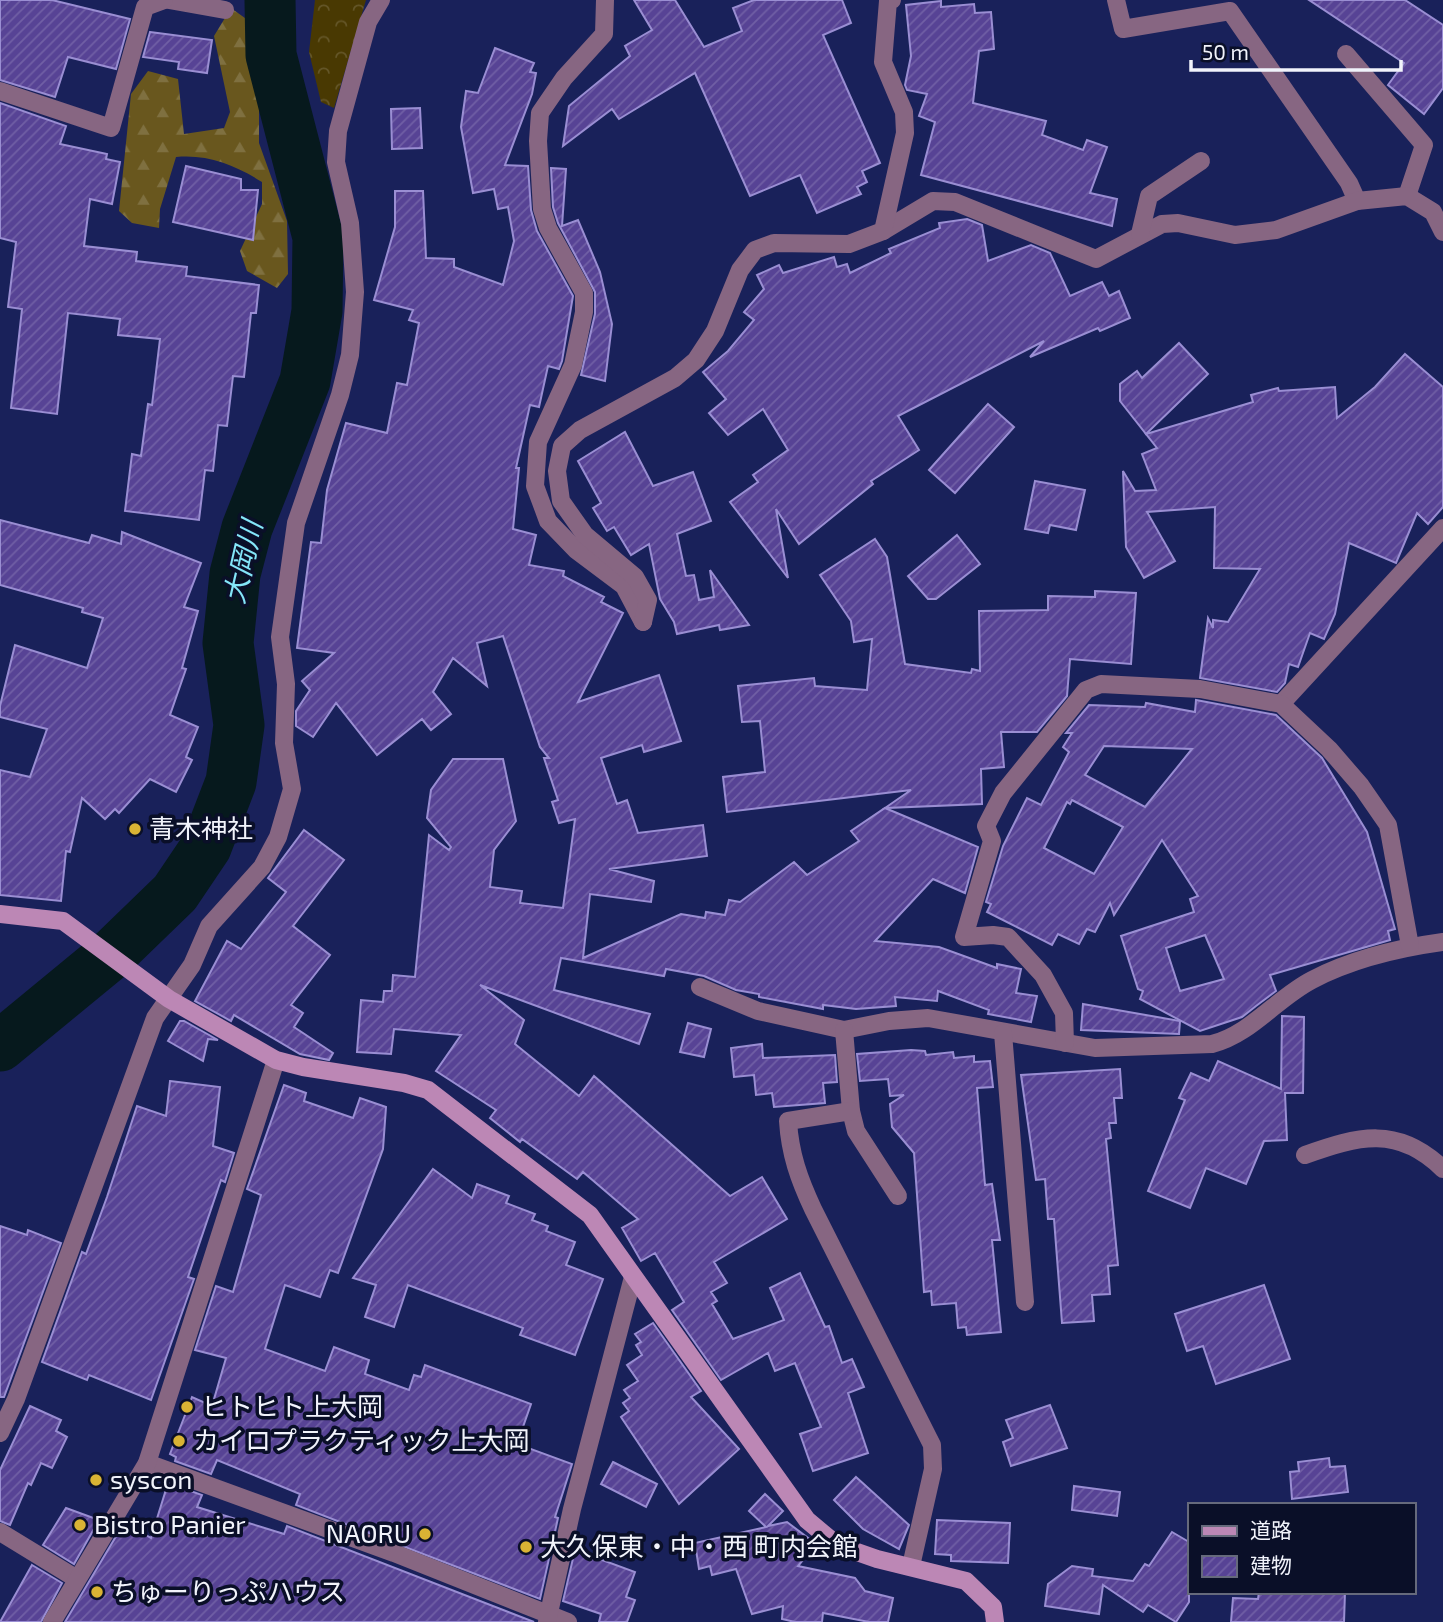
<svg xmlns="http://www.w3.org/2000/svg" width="1443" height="1622" viewBox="0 0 1443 1622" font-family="'Exo 2','Noto Sans JP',sans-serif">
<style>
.forest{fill:url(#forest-firs)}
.park{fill:url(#park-crowns)}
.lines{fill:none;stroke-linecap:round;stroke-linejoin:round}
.river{stroke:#06191d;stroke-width:51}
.building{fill:url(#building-hatch);stroke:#9a8ed3;stroke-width:2;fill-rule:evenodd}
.street{stroke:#876682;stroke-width:18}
.secondary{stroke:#bc87b5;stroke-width:18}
.poi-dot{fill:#d9b334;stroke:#0a0f28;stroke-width:2.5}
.labels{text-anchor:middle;stroke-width:7;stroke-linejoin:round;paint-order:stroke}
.poi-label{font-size:26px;fill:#f1f3fb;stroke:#0a0f28;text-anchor:start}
.water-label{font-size:28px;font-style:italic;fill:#84e6f9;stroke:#0a0f28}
</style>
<defs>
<pattern id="forest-firs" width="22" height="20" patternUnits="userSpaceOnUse" patternTransform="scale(1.75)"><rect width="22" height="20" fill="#69571e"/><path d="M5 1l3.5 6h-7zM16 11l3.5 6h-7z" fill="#7f7040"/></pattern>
<pattern id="park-crowns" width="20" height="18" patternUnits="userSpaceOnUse" patternTransform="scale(1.75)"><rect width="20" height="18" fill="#493902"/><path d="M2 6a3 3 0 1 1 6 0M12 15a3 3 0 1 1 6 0" fill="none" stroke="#645628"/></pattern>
<pattern id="building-hatch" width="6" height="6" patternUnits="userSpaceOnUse" patternTransform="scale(1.75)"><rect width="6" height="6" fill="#574395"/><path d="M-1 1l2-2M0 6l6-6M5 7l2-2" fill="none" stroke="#705fa5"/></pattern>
</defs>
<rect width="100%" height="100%" fill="#19215a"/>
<path class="forest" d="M231,8L256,26L259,66V143L287,221L288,274L277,288L247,271L240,251L262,204V182C235,165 208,154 176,157L160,209L159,228L132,223L119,211L131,94L148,71L178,79L184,134L224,128L230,112L214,36Z"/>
<path class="park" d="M315,0H366L334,108L321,102L309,52Z"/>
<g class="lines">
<path class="river" d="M0,1046L113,953L175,893L206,847L231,782L239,725L228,643L235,574L247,528L305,381L317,311L318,237L271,55L270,0"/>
</g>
<g class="building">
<path d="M0,0H52L130,19L116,69L68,57L55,97L0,80Z"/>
<path d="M634,0H675L704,47L742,31L733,8L754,0H842L851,23L823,35L880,163L862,171L867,182L857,187L861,194L817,213L800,175L750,196L695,73L619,119L612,109L563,146L569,106L630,56L625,46L652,30Z"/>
<path d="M1309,0H1405L1443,25V88L1424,114L1388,85L1404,63Z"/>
<path d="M941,1V7L974,4L975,13L991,12L994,49L979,51L973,103L1046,121L1042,135L1083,150L1087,140L1107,147L1090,193L1117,199L1112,226L921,175L935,122L919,116L927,94L907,90L905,85L911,56L906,5Z"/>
<path d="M150,32L212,40L207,73L178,69L179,62L143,57Z"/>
<path d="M495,48L534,63L530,72L536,73L532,94L505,165L528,166L531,210L537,231L573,296L562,361L559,369L548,366L539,407L530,405L516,468H519L513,529L536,535L529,565L564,571L563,576L604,597L601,602L623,613L578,702L659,675L681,741L644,752L642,745L601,758L617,804L627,800L638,833L703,825L707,856L609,869L654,881L651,902L590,894L583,958L681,914L705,918L706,912L725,915L729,900L740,902L794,862L807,875L859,841L851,831L885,808L978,847L965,893L933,879L875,941L939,947L997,968V964L1021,969L1016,993L1037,996L1031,1022L988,1014L989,1010L938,991L937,1001L895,997L896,1006L856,1009L823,1005V1009L759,997V994L736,990L704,976L666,969L664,976L561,958L554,990L650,1014L639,1044L480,985L524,1020L515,1044L579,1096L594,1076L730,1196L762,1177L787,1219L714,1262L727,1283L711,1292L717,1301L712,1304L733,1339L784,1320L770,1288L800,1273L825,1327L829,1326L842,1363L852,1359L864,1387L848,1393L868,1453L813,1471L800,1434L821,1427L795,1363L775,1371L768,1353L721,1380L672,1310L684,1302L655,1253L641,1261L622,1228L638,1219L583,1172L577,1179L522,1139L520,1142L490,1118L496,1110L436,1071L461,1035L394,1029L391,1054L357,1052L361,1000L383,1002L384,991H392L393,975L415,977L429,835L449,850L451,847L427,818L431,790L453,759H503L516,821L494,850L490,887L522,891L520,903L563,908L575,819L559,823L552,802L558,800L544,758H549L540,747L503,636L477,643L487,686L453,658L433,692L451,714L431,730L422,719L377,755L336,703L313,737L296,726V711L310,690L302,681L334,653L297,648L311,542L321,543L327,490L346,423L387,433L397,383L407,385L419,323L409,320L413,310L374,300L395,227V191H423L426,258L454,259V267L503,285L514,241L508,207L498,209L494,189L473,193L461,127L466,91L478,93Z"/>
<path d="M0,103L66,126L60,144L107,154L106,159L120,162L112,204L90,199L84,246L137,252L136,261L187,267L186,276L259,285L256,313H251L244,377L233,376L227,426L218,425L213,471L205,470L199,520L125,511L132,454L141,456L148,404L152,405L160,339L118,335L120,319L68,313L57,414L11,408L22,309L8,307L16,242L0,238Z"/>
<path d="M420,108L422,148L392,149L391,109Z"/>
<path d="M186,166L241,179V190H258L253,240L173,222Z"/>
<path d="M551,168L566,169L562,226L578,220L600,272L612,324L605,381L581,375L595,314V292L558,223L553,207Z"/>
<path d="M967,219L982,225L988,261L1031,245L1050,253L1070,296L1102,282L1109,296L1119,291L1130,318L1100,331L1098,328L1030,357L1044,341L898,416L919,450L871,481L873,484L799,544L776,509L788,578L730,502L758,482L753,475L788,450L763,409L728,435L709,413L726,399L703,372L728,351L754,320L744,312L764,289L757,275L779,265L783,273L834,257L837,267L847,264L850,273L891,253L889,249L940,228L939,223Z"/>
<path d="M1179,343L1208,374L1146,434L1120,401V384L1137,371L1142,378Z"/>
<path d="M1405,354L1443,387V507L1428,524L1417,513L1396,563L1349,543L1335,614L1324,639L1310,633L1298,667L1289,664L1285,683L1277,692L1200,678L1208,618L1213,628V620L1228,622L1260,569L1214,568L1215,507L1147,512L1175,561L1144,578L1126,547L1123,471L1135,491L1156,490L1142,454L1157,448L1146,434L1253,402L1251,395L1278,388L1279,391L1335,387L1337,418L1375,387Z"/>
<path d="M988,404L1014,427L955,493L929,470Z"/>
<path d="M625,432L653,486L693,472L711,521L677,534L686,576L694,575L699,600L714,597L710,570L749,625L720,630L719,625L677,634L674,622L660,599L649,544L631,555L614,527L607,531L593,508L601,503L578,461Z"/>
<path d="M1035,481L1085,490L1076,530L1050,525L1048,533L1025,529Z"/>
<path d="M0,520L89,543L92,535L121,544L122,532L201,563L184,607L198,611L182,668L186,669L170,715L198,727L186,757L192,760L176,792L150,779L119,813L115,809L105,819L82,798L70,852L66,851L61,901L0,895V770L30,777L47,729L0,717V706L15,645L87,668L103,618L82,612L83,608L0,585Z"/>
<path d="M957,535L980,564L936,599H928L908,576Z"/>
<path d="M875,539L887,557L905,664L971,673L972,669L980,671L979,611L1048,610V596L1095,597V591L1136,593L1131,664L1070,659L1067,696L1037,732H1001L1004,767L981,769L982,804L885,808L911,790L727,812L723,777L765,772L760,721L742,722L738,686L814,678L815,686L867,690L872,639L854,642L851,621L820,575Z"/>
<path d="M1196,700L1276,715L1322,758L1367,832L1395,929L1388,931L1390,940L1270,975L1276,991L1256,1006L1242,1017L1200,1031L1140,999L1143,991L1138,989L1121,936L1194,912L1190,899L1198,896L1162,840L1114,915L1110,903L1095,932L1087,929L1079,944L1058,934L1052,945L987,912L991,904L986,902L1003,846L1027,798L1041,805L1069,752L1063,747L1072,733H1066L1089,705L1145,707L1146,703L1195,712ZM1104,746L1192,749L1145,807L1085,775ZM1072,800L1123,827L1094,874L1044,848L1067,802L1070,804ZM1205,935L1224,979L1180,991L1166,948Z"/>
<path d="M304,830L344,860L293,926L330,955L291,1005L303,1013L294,1027L333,1053L329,1060L300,1054L234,1015L231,1021L195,1001L227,941L241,949L286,892L268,878Z"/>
<path d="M1083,1004L1180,1021L1179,1034L1081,1030Z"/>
<path d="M1282,1016L1304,1017L1303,1093H1285L1287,1140L1264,1141L1246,1184L1206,1168L1190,1208L1148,1191L1185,1100L1179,1098L1191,1073L1209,1081L1218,1061L1281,1089Z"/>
<path d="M180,1021H184L218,1040L208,1039L203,1061L168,1041Z"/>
<path d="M688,1023L711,1029L704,1057L680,1052Z"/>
<path d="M762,1044L763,1058L835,1055L837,1082L823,1083L825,1103L774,1107L772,1093L756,1095L754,1075L734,1077L731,1048Z"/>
<path d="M911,1050L925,1051L926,1055L953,1052L954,1058L974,1056V1062L990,1061L993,1087L977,1088L985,1185L992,1184L1000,1240H992L1001,1332L967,1335L966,1327L958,1328L956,1303L932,1305L931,1291L924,1292L914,1153L892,1127L890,1104L904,1095L890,1096L888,1079L860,1081L857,1054Z"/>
<path d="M1120,1069L1122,1098H1114L1116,1123H1109L1111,1138L1106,1139L1118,1265L1108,1266L1110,1294L1092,1295L1094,1321L1062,1323L1054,1219H1048L1045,1179L1036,1180L1021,1075Z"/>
<path d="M170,1081L220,1087L213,1146L234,1153L225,1182L221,1180L188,1277L194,1279L151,1400L89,1375L87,1380L42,1362L82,1252L86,1254L107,1197L137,1106L166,1116Z"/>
<path d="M284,1085L306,1093L304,1101L353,1118L360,1098L386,1107L383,1149L338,1273L330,1270L320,1297L285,1285L265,1349L325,1371L334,1347L369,1360L365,1374L409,1390L414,1375L421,1377L425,1365L531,1404L517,1444L572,1464L555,1517L558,1518L540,1599L296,1505L300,1494L217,1460L211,1474L175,1461L176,1457L170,1454L192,1397L212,1406L226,1358L195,1350L216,1286L233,1292L261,1195L247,1189Z"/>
<path d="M433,1169L472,1198L477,1184L509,1196L506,1203L535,1214L532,1220L548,1226L546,1231L575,1242L566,1265L603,1279L575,1355L520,1335L523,1328L408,1285L394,1327L365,1317L376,1285L353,1278Z"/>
<path d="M0,1226L27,1235L28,1230L61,1243L4,1397H0Z"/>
<path d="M1264,1285L1290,1359L1216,1384L1203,1346L1187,1351L1175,1314Z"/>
<path d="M653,1323L701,1391L691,1397L739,1449L679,1504L621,1417L629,1411L623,1403L630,1398L624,1390L638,1381L627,1365L642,1355L636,1345L641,1342L635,1334Z"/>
<path d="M1050,1405L1067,1448L1011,1466L1003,1442L1013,1438L1006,1420Z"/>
<path d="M30,1406L61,1420L56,1431L67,1437L52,1468L41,1463L31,1485L28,1483L10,1525L0,1521V1470Z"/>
<path d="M1329,1458L1330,1467L1345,1466L1348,1492L1292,1499L1290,1472L1299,1471L1298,1462Z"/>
<path d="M613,1462L657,1484L646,1507L601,1484Z"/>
<path d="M856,1477L909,1525L899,1549L863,1529L834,1500Z"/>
<path d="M168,1483L202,1495L197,1507L284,1534L287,1526L534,1622H65L121,1528L132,1532L134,1528L151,1538Z"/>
<path d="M1074,1486L1120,1492L1117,1516L1072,1510Z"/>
<path d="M765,1494L783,1511L768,1526L787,1522L816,1544L798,1566L855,1578L865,1591L893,1598L888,1622H869L823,1613L822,1622H795L782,1619L783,1606L752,1614L736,1569L712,1575L710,1566L699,1569L695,1543L766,1527L749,1511Z"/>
<path d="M66,1508L99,1520L74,1564L43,1545Z"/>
<path d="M937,1520L1010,1523L1008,1563L951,1561V1555L935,1554Z"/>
<path d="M1172,1532L1189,1542V1602L1176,1622L1148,1605L1143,1612L1103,1585L1099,1614L1045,1606L1048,1584L1072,1566L1093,1569L1092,1576L1133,1581L1145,1564L1149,1566Z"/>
<path d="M575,1550L635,1572L626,1597L635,1600L627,1622H599L601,1614L563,1601Z"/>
<path d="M32,1565L62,1583L41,1622H0Z"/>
<path d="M1259,1592H1345L1344,1622H1231L1233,1598L1258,1599Z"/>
</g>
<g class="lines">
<g class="street">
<path d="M169,0L225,10"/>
<path d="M605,0L604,34L564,78L540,113L538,141L542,209L548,228L584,293V312L573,365L538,442L535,486L548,521L576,550L624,586L643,622"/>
<path d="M1116,0L1123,29L1230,11L1349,183L1357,201"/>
<path d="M1346,54L1424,145L1407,196"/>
<path d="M0,91L111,128L145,7L164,0"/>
<path d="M883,231L933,201L955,202L1096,259L1162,224L1178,223L1235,235L1276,230L1357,201L1407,196L1433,212L1443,232"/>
<path d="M1140,234L1149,196L1201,161"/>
<path d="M643,622L648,600L635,577L585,535L561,501L557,471L562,446L580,430L675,378L696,360L715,331L740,270L755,250L774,243L849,244L883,231L905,133L904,112L883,62L888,1L892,0"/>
<path d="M1281,704L1443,528"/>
<path d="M700,987L758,1011L844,1030L889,1021L928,1018L1095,1048L1212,1044C1251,1034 1277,998 1312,980C1352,959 1399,948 1443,942"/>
<path d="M844,1030L851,1111L856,1131L898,1196"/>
<path d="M1003,1033L1025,1302"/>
<path d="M1065,1043L1064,1013L1043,975L1008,937L993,935L964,937L992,841L986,826L1003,793L1086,690L1101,684L1200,689L1281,704L1329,749L1361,786L1388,825L1410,946"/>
<path d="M851,1111L788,1121C790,1154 799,1179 813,1209L932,1445L933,1469L911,1566"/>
<path d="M1305,1155C1358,1136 1398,1125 1443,1169"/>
<path d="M0,1433L16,1399L155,1018L192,965L209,926L262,867L278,837L292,789L284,743L286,684L280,637L296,523L340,395L350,355L355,292L350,223L336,162L338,131L368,22L381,0"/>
<path d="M147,1463L394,1553L568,1622"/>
<path d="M0,1532L77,1579"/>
<path d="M52,1622L147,1463L276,1060"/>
<path d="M547,1622L572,1509L633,1277"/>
</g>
<path class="secondary" d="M0,914L63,921L169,999L276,1060L303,1067L404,1083L428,1090L590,1215L807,1520L837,1545L877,1559L966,1581L993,1607L995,1622"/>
</g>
<g class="poi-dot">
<circle cx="135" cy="829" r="7"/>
<circle cx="187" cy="1407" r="7"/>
<circle cx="179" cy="1441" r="7"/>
<circle cx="96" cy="1480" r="7"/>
<circle cx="80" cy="1525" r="7"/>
<circle cx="425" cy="1534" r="7"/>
<circle cx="526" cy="1547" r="7"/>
<circle cx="97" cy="1592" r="7"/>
</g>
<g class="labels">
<g class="poi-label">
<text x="149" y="838">青木神社</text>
<text x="201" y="1416">ヒトヒト上大岡</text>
<text x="193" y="1450">カイロプラクティック上大岡</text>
<text x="110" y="1489">syscon</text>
<text x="94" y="1534">Bistro Panier</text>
<text x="411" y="1543" text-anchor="end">NAORU</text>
<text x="540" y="1556">大久保東・中・西 町内会館</text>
<text x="111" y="1601">ちゅーりっぷハウス</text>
</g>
<g class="water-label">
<text transform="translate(243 562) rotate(-77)" y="10">大岡川</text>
</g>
</g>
<rect x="1188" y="1503" width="228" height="91" fill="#0a0f28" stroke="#666a7c" stroke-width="2"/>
<rect x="1202" y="1526" width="35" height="10" fill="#bc87b5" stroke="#666a7c" stroke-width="2"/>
<text x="1250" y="1538" font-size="21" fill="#f1f3fb">道路</text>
<rect x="1202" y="1556" width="35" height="21" fill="url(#building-hatch)" stroke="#666a7c" stroke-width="2"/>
<text x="1250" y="1573" font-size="21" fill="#f1f3fb">建物</text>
<path d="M1191 60v10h210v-10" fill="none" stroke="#f1f3fb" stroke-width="3.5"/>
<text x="1202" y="60" font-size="21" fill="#f1f3fb" stroke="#0a0f28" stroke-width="5" paint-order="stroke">50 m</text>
</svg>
